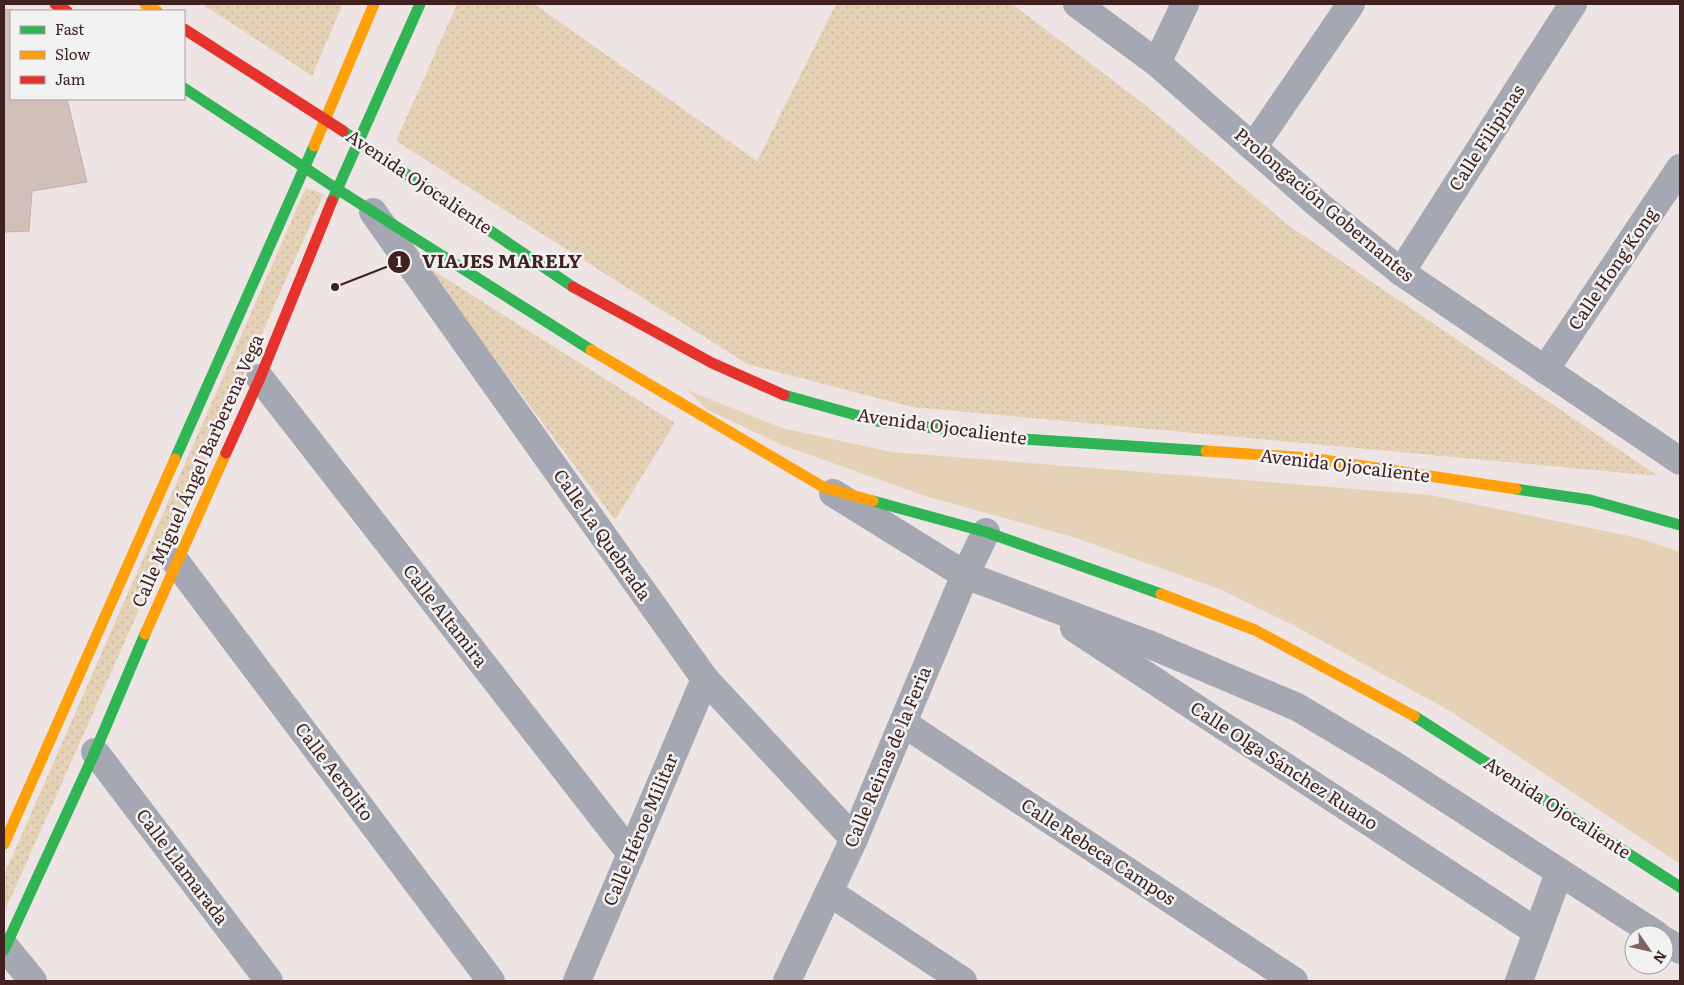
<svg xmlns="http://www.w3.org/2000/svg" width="1684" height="985" viewBox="0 0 1684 985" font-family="Literata,serif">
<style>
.grass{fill:#e5d2b6}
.park{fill:url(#park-dots)}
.building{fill:#d1bfb9;stroke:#c0aea8}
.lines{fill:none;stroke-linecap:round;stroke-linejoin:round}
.street{stroke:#a5a8b2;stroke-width:28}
.fast{stroke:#30b455;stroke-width:11}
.slow{stroke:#ff9f0a;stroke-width:11}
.jam{stroke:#e5322d;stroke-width:11}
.labels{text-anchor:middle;stroke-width:5;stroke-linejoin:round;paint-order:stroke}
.street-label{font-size:18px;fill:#41211f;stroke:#f2f2f2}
.leader{fill:none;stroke:#41211f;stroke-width:2}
.callout-dot{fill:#41211f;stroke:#f2f2f2;stroke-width:2}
.mark-label{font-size:15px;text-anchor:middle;font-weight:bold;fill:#fff}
.callout-label{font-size:19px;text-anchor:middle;font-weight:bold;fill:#41211f;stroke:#f2f2f2;stroke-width:5;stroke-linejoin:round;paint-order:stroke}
</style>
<defs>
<pattern id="park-dots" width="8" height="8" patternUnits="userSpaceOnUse" patternTransform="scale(1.25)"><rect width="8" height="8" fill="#e5d2b6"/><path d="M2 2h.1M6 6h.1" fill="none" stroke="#c6b49c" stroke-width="1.8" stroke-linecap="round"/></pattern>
</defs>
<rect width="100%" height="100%" fill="#eee4e3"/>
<path class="grass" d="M687,390L782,428L892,452L1430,495L1639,538L1680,552V864L1450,711L1291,624L1222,590L1073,537L928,497L782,445L708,410Z"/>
<g class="park">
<path d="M202,4H343L312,76Z"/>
<path d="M457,4H534L757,161L836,4H1012L1144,104L1288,225L1658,476L912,407L747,364L396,141Z"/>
<path d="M306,188L324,194L4,913V875Z"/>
<path d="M426,266L675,423L615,520Z"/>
</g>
<path class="building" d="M4,9L19,11H11V99H67L87,182L32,191L29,231L4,232Z"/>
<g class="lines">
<g class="street">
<path d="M1077,4L1157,63L1321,207L1401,272L1680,461"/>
<path d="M1157,63L1185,4"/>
<path d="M1254,146L1351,4"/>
<path d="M373,212L705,679L854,839"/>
<path d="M1401,272L1573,4"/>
<path d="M1545,370L1680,168"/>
<path d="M260,378L631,854"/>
<path d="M833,493L965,575L1146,643L1297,707L1391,763L1657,935"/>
<path d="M176,562L491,981"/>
<path d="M1074,628L1537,932"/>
<path d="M903,723L1294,981"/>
<path d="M95,752L269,981"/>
<path d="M829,892L963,981"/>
<path d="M1664,940L1680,950"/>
<path d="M5,947L33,981"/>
<path d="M577,981L705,679"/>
<path d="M787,981L854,839L965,575L986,532"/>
<path d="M1519,981L1559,873"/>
</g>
<g class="fast">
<path d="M184,88L337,189L591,350"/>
<path d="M343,131L573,287"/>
<path d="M332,201L420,4"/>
<path d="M784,395L877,421L1023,439L1206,451"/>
<path d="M175,459L314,146"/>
<path d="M1516,489L1590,500L1680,525"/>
<path d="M873,501L986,532L1161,594"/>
<path d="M1414,716L1680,887"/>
<path d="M4,950L95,752L145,634"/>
</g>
<g class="slow">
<path d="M145,4L157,11"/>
<path d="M314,146L374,4"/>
<path d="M591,350L823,487L873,501"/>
<path d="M1206,451L1310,458L1516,489"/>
<path d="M1161,594L1255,630L1414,716"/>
<path d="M145,634L226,453"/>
<path d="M4,844L175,459"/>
</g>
<g class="jam">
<path d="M55,4L67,11"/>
<path d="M184,29L343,131"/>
<path d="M573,287L712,363L784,395"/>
<path d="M226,453L260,378L332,201"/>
</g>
</g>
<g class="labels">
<g class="street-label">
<text transform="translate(1487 138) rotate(-57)" y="6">Calle Filipinas</text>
<text transform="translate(419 182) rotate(34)" y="6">Avenida Ojocaliente</text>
<text transform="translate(1324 205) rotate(40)" y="6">Prolongación Gobernantes</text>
<text transform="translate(1613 269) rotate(-56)" y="6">Calle Hong Kong</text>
<text transform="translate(942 427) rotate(8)" y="6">Avenida Ojocaliente</text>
<text transform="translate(1345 466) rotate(7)" y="6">Avenida Ojocaliente</text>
<text transform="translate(198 471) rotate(-66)" y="6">Calle Miguel Ángel Barberena Vega</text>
<text transform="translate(602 535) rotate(55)" y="6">Calle La Quebrada</text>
<text transform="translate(445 616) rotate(52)" y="6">Calle Altamira</text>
<text transform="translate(888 757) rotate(-67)" y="6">Calle Reinas de la Feria</text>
<text transform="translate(1284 766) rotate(33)" y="6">Calle Olga Sánchez Ruano</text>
<text transform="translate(334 772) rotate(53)" y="6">Calle Aerolito</text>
<text transform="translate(1557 808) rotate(33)" y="6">Avenida Ojocaliente</text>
<text transform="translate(641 830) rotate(-67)" y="6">Calle Héroe Militar</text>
<text transform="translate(1098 852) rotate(33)" y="6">Calle Rebeca Campos</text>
<text transform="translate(182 867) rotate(53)" y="6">Calle Llamarada</text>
</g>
</g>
<path class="leader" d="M335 287L399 262"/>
<g class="callout-dot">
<circle cx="335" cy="287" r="5"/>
<circle cx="399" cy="262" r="12"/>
</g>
<g class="mark-label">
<text x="399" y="267">1</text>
</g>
<g class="callout-label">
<text x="502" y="268">VIAJES MARELY</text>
</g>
<rect width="1684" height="985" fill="none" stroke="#41211f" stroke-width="10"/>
<rect x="10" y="10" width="175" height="90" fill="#f2f2f2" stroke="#ab9e9e"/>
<rect x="20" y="26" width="25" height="8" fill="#30b455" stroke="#ab9e9e"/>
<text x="55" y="35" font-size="15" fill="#41211f">Fast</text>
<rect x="20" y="51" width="25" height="8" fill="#ff9f0a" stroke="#ab9e9e"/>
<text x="55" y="60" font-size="15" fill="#41211f">Slow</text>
<rect x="20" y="76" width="25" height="8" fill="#e5322d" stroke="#ab9e9e"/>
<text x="55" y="85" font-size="15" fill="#41211f">Jam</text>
<g transform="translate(1649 950) rotate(124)"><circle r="24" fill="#f2f2f2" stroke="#ab9e9e"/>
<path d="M0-4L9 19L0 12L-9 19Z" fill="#7e6564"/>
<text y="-8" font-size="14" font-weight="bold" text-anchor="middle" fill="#41211f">N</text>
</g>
</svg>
